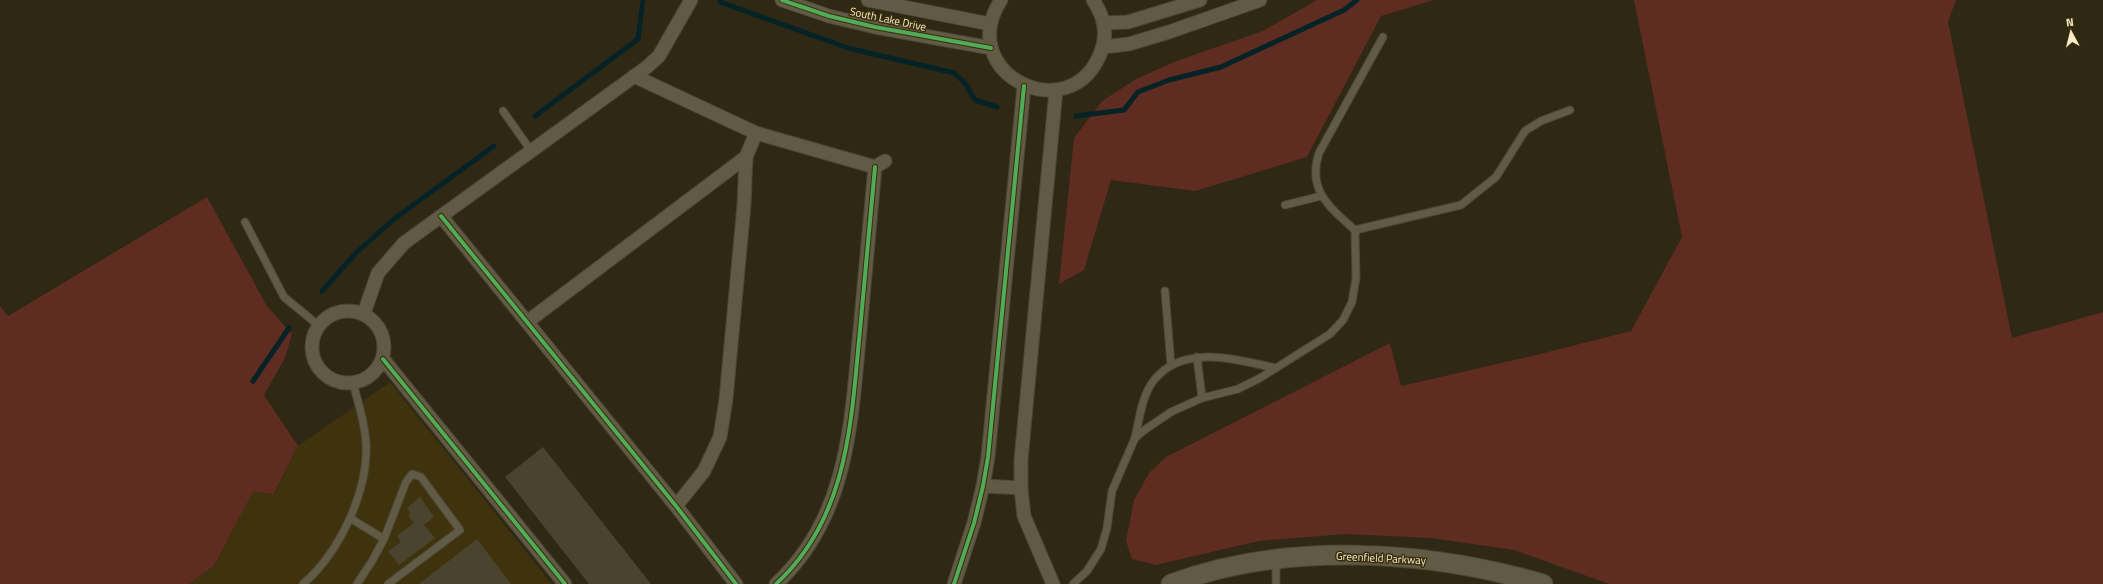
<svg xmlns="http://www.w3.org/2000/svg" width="2103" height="584" viewBox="0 0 2103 584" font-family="'Titillium Web',sans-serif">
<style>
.built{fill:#3e330d}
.green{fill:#5e2c21}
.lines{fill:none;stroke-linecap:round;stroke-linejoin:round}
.stream{stroke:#052326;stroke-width:5}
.building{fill:#4a442f}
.service-casing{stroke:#4b4534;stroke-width:9}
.minor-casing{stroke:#4b4534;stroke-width:15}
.secondary-casing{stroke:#4b4534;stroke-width:21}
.service{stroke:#615a44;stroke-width:7}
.minor{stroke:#615a44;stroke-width:13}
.secondary{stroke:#615a44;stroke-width:19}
.cycleway-casing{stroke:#382e0a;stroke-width:6}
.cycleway{stroke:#51ab58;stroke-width:4}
.labels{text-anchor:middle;stroke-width:3;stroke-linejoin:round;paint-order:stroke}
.street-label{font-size:11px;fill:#f5eaca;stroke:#382e0a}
</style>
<rect width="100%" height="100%" fill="#2e2814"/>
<path class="built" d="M390,382L552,584H189L214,566L253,492L275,494L298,446Z"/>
<g class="green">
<path d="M1317,0H1434L1381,16L1307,157L1195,191L1111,180L1084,270L1059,284L1074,138L1102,101L1136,79L1179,60L1263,31Z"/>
<path d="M1634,0H1956L1948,22L2012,338L2103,312V584H1609L1514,550L1431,538L1345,534L1259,541L1156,565L1132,559L1126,541L1134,500L1149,473L1166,457L1390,343L1401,386L1532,356L1631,331L1682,237Z"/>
<path d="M207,197L267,306L292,334L285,358L264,395L298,446L274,494L253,492L214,566L189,584H0V306L8,316Z"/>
</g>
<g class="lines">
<g class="stream">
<path d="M720,2L848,48L954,73L965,83L975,100L997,107"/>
<path d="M535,116L638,39L643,0"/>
<path d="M1076,116L1124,110L1138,92L1169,80L1221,67L1344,10L1357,0"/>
<path d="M322,291L357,252L394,219L494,146"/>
<path d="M253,381L289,328"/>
</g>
</g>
<g class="building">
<path d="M543,447L651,584H589L505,477Z"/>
<path d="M420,497L434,517L424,525L435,538L399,565L388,551L401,542L397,536L414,523L408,515L411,513L407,508Z"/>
<path d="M477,539L511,584H419Z"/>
</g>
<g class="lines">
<g class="service-casing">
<g id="service">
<path d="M503,111L532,152"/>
<path d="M1285,205L1321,196"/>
<path d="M245,222L284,297L318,325"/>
<path d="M1355,230L1461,205L1496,177L1525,131L1541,121L1570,110"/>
<path d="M1165,291L1171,365"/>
<path d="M1197,357L1202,398"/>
<path d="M1135,438C1139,420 1142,395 1154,380C1184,343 1236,360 1276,368"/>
<path d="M350,518L384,539"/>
<path d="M303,584C339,553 369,491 366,443C365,423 358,402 353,383"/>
<path d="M357,584L372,561L384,539L406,482L412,474L421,477L460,530L388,584"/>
<path d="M1073,584L1087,571L1101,549L1107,528L1112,491L1135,438L1143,431L1171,412L1202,398L1238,389L1260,378L1330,334L1343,320L1352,302L1356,278L1355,230C1329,207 1307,190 1319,153L1383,37"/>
<path d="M1276,584V560"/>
</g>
</g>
<g class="minor-casing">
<g id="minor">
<path d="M782,0L829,16L875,27L991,48"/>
<path d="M868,0L990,24"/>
<path d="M1001,0C953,74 1071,131 1101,52C1108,34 1104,16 1093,0"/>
<path d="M1104,23L1128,22L1200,0"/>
<path d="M1103,47L1129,44L1169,32L1260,0"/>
<path d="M634,76L756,133L875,167L885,161"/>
<path d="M441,216L676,506L736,584"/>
<circle cx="348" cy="347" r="36"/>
<path d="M364,313L378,273L404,243L647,67L659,56L691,0"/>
<path d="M527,322L746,157"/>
<path d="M383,359L565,584"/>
<path d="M983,486L1021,488"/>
<path d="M676,506L704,471L720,437L726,399L744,205L746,157L756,133"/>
<path d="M776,584C849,517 851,421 860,330C865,276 870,221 875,167"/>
<path d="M954,584L974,523L983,486L988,457L1024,86"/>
<path d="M1053,584L1024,516L1021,488V460L1056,90"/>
</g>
</g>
<g class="secondary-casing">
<path id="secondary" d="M1171,584C1286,541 1427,550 1543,584"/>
</g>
<use href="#service" class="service"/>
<use href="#minor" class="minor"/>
<use href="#secondary" class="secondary"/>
<g class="cycleway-casing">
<g id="cycleway">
<path d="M782,0L829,16L875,27L991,48"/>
<path d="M441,216L676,506L736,584"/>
<path d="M383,359L565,584"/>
<path d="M776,584C849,517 851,421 860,330C865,276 870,221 875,167"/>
<path d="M954,584L974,523L983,486L988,457L1024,86"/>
</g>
</g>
<use href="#cycleway" class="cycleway"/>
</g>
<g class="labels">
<g class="street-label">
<text transform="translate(888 19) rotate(12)" y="4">South Lake Drive</text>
<text transform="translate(1381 558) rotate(3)" y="4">Greenfield Parkway</text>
</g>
</g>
<g transform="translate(2071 32) rotate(353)" stroke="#382e0a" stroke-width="3" paint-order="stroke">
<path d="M0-3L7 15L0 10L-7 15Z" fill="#f5eaca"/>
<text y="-6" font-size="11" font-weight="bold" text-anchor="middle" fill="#f5eaca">N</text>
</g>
</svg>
